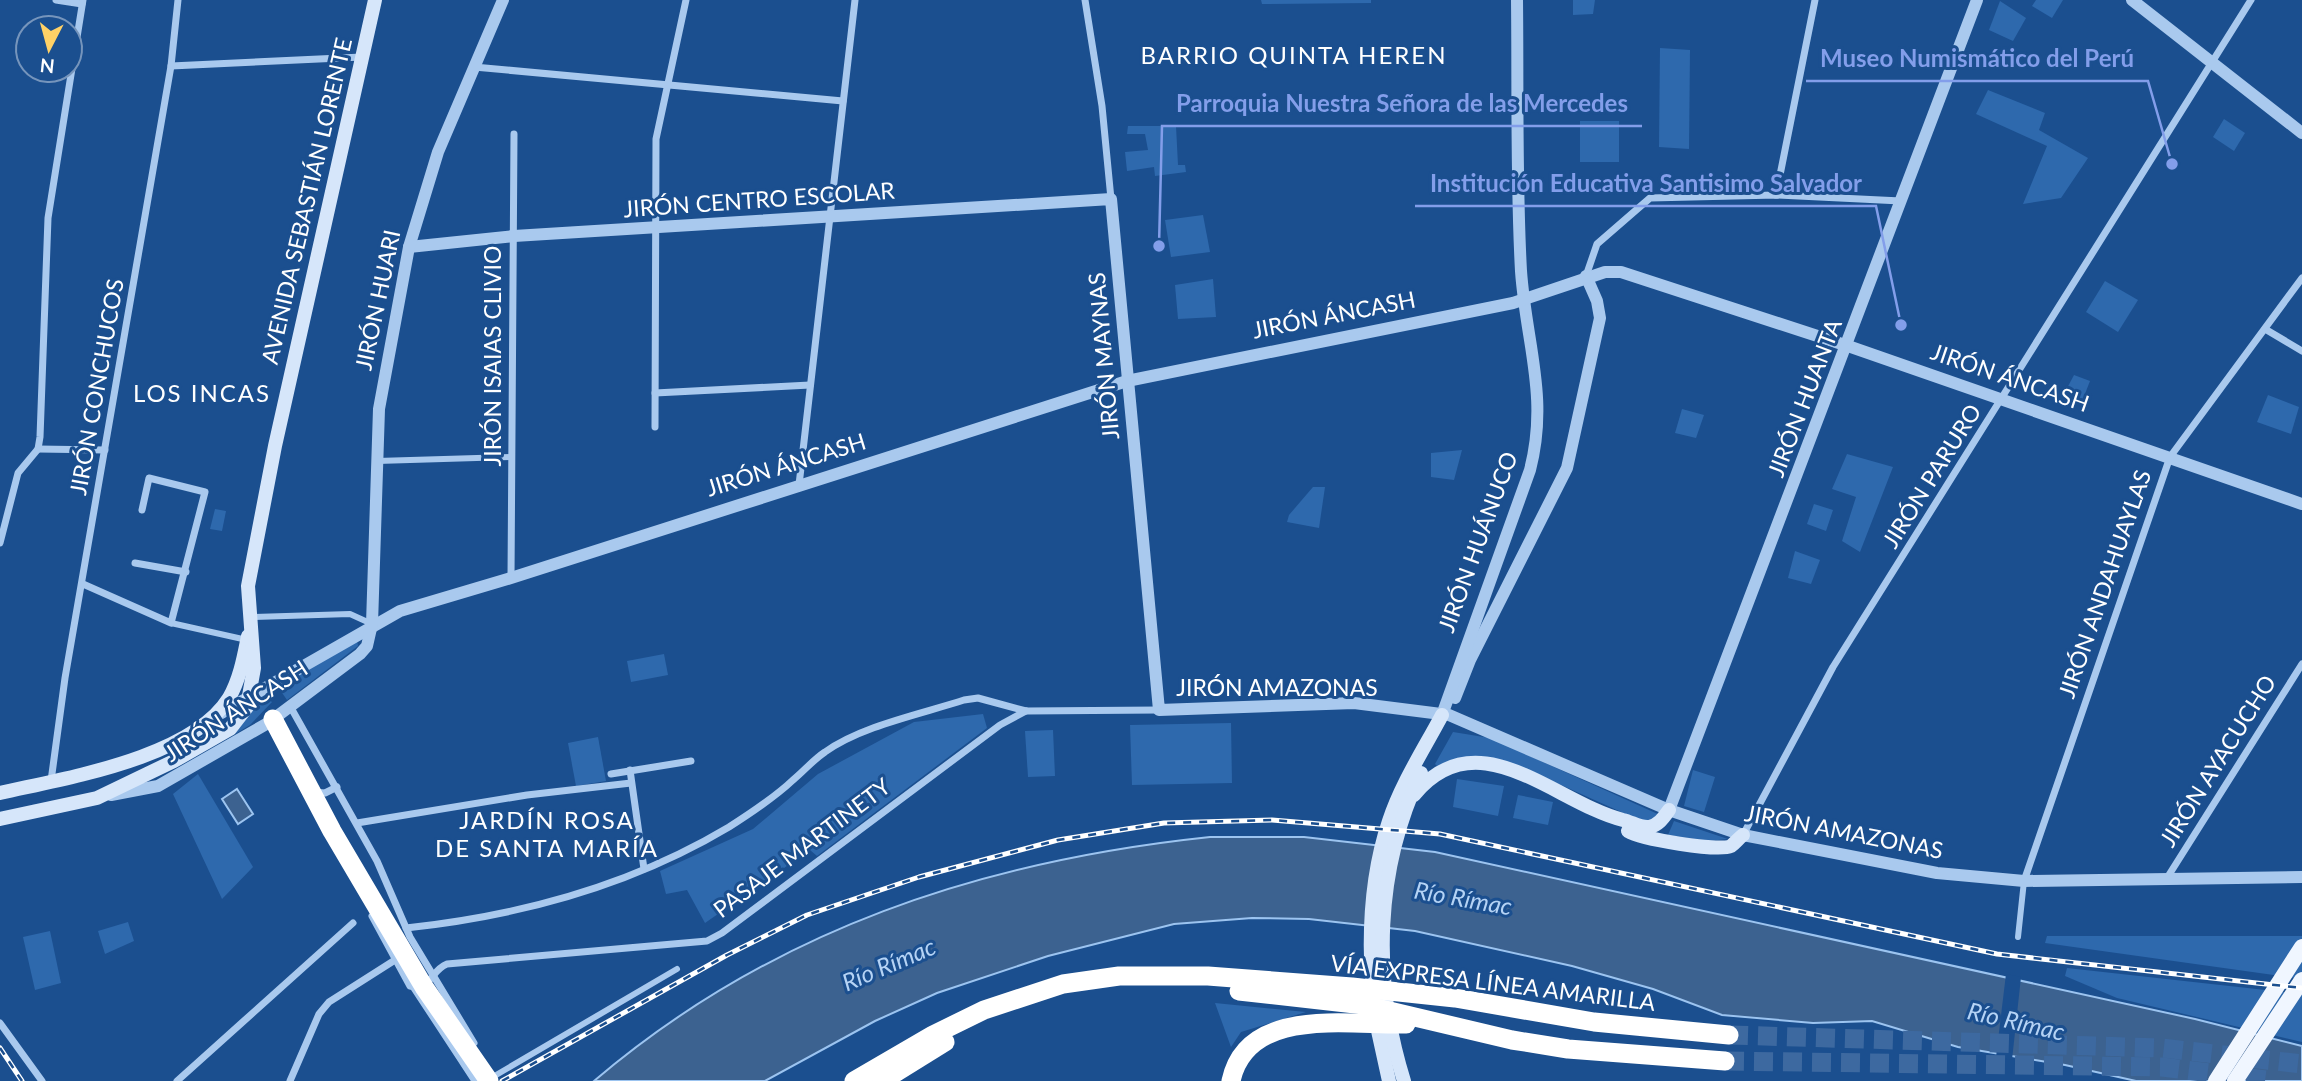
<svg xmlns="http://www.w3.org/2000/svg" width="2302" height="1081" viewBox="0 0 2302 1081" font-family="Lato,sans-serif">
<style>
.green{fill:#2e69ad}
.water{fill:#3c6290;stroke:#9cc4f0;stroke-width:2}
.pier{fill:#1b4f8f}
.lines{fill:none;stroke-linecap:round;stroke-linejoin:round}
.motorway-tunnel{stroke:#3d69a0;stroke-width:19;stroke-dasharray:19 10;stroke-linecap:butt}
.pedestrian{stroke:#a9c9ee;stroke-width:6}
.minor{stroke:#a9c9ee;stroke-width:7}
.tertiary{stroke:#a9c9ee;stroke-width:12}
.secondary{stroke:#d6e6fa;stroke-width:14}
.primary{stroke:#f0f6ff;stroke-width:16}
.motorway{stroke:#fff;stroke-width:19}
.rail-casing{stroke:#fff;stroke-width:5}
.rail{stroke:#1b4f8f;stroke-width:2.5;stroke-dasharray:8;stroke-linecap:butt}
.labels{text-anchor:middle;stroke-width:6;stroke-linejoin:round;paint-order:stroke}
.street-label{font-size:23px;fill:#fff;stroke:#1b4f8f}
.neighbourhood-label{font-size:24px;letter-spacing:2px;fill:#fff;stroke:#1b4f8f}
.water-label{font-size:24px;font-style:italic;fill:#b5d3f5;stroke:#1b4f8f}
.leader{fill:none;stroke:#839eea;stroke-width:2.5}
.callout-dot{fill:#839eea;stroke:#1b4f8f;stroke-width:2.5}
.callout-label{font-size:24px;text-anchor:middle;font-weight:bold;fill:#839eea;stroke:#1b4f8f;stroke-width:6;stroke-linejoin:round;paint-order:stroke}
</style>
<rect width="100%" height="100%" fill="#1b4f8f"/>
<g class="green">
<path d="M1261,0H1371V3L1262,4Z"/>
<path d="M1573,0H1595L1593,14L1573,15Z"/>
<path d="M2036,0H2063L2052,18L2032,6Z"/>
<path d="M2000,1L2026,18L2013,41L1989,30Z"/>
<path d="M1660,48L1690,50L1689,149L1659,147Z"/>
<path d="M1988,90L2045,113L2039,130L2088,158L2061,198L2023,204L2047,146L1976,114Z"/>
<path d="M2224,119L2245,133L2234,151L2213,137Z"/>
<rect x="1580" y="121" width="39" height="41"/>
<path d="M1128,126H1176L1178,165H1185L1186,172L1155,176L1154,167L1127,171L1125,152L1148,150L1145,134H1127Z"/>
<path d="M1203,215L1210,252L1171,257L1165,220Z"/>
<path d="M1213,279L1216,317L1178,319L1175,285Z"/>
<path d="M2105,281L2138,300L2118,332L2086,312Z"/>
<path d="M2074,375L2090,381L2083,399L2065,392Z"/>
<path d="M2268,395L2299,407L2291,434L2257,422Z"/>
<path d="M1682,409L1704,415L1696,438L1675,433Z"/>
<path d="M1462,450L1454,480L1431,477V453Z"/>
<path d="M1847,454L1893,467L1860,552L1842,541L1856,497L1832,489Z"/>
<path d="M1313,487H1325L1319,528L1287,522L1289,515Z"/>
<path d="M1814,504L1833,510L1826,531L1807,524Z"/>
<path d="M215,509L226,511L222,531L210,529Z"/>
<path d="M1795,551L1820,560L1811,584L1788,578Z"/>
<path d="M357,640L358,646L287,700L278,687Z"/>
<path d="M664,654L668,675L631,682L627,661Z"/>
<path d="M261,695L272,702L250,725L235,734Z"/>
<path d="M983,714L987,728L817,856L810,850L705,923L687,890L666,894L660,871L753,829L818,774L914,722Z"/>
<path d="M1231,723L1232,783L1132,785L1130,725Z"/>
<path d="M1053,730L1055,776L1028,777L1025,731Z"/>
<path d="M1453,732L1490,738L1660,815L1651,821L1639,820L1530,771L1439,768L1435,764Z"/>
<path d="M598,737L606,781L576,786L568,743Z"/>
<path d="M1693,770L1715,777L1704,812L1684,806Z"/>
<path d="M198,774L253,867L222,899L173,794Z"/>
<path d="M1457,779L1504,786L1498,816L1453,807Z"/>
<path d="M1518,795L1553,802L1548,825L1513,818Z"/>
<path d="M1674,821L1728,839L1708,841L1668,835Z"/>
<path d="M128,922L134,941L105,954L98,931Z"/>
<path d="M50,931L61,983L35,990L23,937Z"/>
<path d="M2047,936H2302V979L2045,943Z"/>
<path d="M2067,968L2302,994V1042L2117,998L2065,976Z"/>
<path d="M1215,1003L1306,1012L1241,1032L1231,1047Z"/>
</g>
<g class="water">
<path d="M237,789L253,814L238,824L222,799Z"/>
<path d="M1210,837H1304L1435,852L2195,1019L2302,1046V1081H2136L2065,1065L1958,1047L1872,1021L1813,1023L1722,1015L1653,989L1572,966L1415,931L1309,919L1252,918L1174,924L1048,956L937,993L875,1021L765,1081H594C771,930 982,861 1210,837Z"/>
</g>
<path class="pier" d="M2006,974L2021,977L2012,1060L1996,1057Z"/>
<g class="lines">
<g class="motorway-tunnel">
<path d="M1729,1035L2162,1048L2302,1064"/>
<path d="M1725,1061L2162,1067L2274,1081"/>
</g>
<g class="pedestrian">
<path d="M377,461L512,457"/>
<path d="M251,617L350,614L372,624"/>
<path d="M171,623L247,640"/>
<path d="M2018,937L2024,881"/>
<path d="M491,1078L677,969"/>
</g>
<g class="minor">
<path d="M56,0L82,4"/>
<path d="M1085,0L1102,106L1111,199"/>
<path d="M171,66L362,57"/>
<path d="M474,67L843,101"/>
<path d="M1776,195L1815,0"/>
<path d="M1586,276L1597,244L1650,198L1776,195L1901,201"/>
<path d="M2265,329L2302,351"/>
<path d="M655,393L810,385"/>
<path d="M655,427L656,139L686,0"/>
<path d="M38,449L105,450"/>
<path d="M799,485L855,0"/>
<path d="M0,543L18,473L38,449L40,437L48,218L83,0"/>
<path d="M135,563L186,572"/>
<path d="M511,578L514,134"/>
<path d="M83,584L171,623L205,492L149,478L142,510"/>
<path d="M290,706L377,861L410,937L474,1043"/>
<path d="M630,770L644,869"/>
<path d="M611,774L691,761"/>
<path d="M51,781L65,678L171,66L178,0"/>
<path d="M314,792L325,793L337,787"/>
<path d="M357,823L527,795L631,783"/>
<path d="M1743,835L1833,667L2251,0"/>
<path d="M2167,878L2302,664"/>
<path d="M2024,881L2170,457L2302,278"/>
<path d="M372,916L410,986L420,988C432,982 434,969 447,964L707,941L722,933L1000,725L1026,711"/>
<path d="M406,928C518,916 632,885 729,827C751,813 774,798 793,780C804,771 813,760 825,752C861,726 921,714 964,700L978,698L1026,711L1159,710"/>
<path d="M414,988L475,1081"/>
<path d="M0,1023L42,1081"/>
<path d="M177,1081L353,923"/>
<path d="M290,1081L319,1014L329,1002L395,960"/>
</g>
<g class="tertiary">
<path d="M2132,0L2302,133"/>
<path d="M409,247L514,236L1111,199L1159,710L1354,703L1449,715L1669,810L1743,835L1937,873L2024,881L2302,877"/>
<path d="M1455,698L1470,660L1567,468L1600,318L1597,301L1586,276"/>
<path d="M1442,715L1530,470C1549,397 1526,343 1521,271C1516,181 1518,90 1517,0"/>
<path d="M216,716L400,611L511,578L1127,381L1513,303L1605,272H1621L1848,346L2302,504"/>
<path d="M111,795L158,786L268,723L360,654L367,646L372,624L379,409L409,247L438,152L503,0"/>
<path d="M1669,810L1977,0"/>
</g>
<g class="secondary">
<path d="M0,793C65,778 192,758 229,698C240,679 244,656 248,636"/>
<path d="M1414,795C1478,717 1555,803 1623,820C1632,822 1640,828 1649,827C1659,825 1664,817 1669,810"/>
<path d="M0,819L97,798L174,761L230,729L247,707L254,668L248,586L275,446L375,0"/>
<path d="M1628,831C1641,839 1718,852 1731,846C1735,843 1739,838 1743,835"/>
<path d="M1373,997C1368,938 1370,877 1389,821C1401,784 1424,749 1442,715"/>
<path d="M1375,1017L1389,1081"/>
<path d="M1404,1081C1372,979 1375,869 1421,773"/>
</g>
<g class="primary">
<path d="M2216,1081L2302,947"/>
<path d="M2235,1081L2302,980"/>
</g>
<g class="motorway">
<path d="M273,719L332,831L424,987L489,1081"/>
<path d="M1239,991L1364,1005L1512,1040L1568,1049L1725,1061"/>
<path d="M854,1081L933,1035L984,1010L1063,984L1119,976H1208L1352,987L1455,998L1594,1022L1729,1035"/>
<path d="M882,1081L945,1042"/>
<path d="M1231,1081C1247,1005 1351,1026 1406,1024"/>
</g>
<g class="rail-casing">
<g id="rail">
<path d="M0,1048L22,1081"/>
<path d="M502,1081L727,955L807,915L919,877L1058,840L1164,823L1272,820L1440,834L1997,954L2302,988"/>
</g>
</g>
<use href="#rail" class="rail"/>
</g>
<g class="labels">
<g class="street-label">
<text transform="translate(759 200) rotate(-4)" y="8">JIRÓN CENTRO ESCOLAR</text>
<text transform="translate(307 201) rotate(-77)" y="8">AVENIDA SEBASTIÁN LORENTE</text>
<text transform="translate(378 300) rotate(-78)" y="8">JIRÓN HUARI</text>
<text transform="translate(1334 315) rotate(-11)" y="8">JIRÓN ÁNCASH</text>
<text transform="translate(493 356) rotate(-90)" y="8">JIRÓN ISAIAS CLIVIO</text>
<text transform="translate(1104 356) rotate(-95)" y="8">JIRÓN MAYNAS</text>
<text transform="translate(2010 378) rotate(19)" y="8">JIRÓN ÁNCASH</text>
<text transform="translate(97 387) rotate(-80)" y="8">JIRÓN CONCHUCOS</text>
<text transform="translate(1805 398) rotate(-69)" y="8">JIRÓN HUANTA</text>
<text transform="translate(786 465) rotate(-17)" y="8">JIRÓN ÁNCASH</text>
<text transform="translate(1932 476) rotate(-58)" y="8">JIRÓN PARURO</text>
<text transform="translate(1478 542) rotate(-70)" y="8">JIRÓN HUÁNUCO</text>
<text transform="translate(2105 584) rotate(-71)" y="8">JIRÓN ANDAHUAYLAS</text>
<text x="1277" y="696">JIRÓN AMAZONAS</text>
<text transform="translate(236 711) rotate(-33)" y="8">JIRÓN ÁNCASH</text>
<text transform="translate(2218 761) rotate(-58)" y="8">JIRÓN AYACUCHO</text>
<text transform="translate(1844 832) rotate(11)" y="8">JIRÓN AMAZONAS</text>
<text transform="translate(802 848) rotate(-37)" y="8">PASAJE MARTINETY</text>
<text transform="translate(1493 983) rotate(7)" y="8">VÍA EXPRESA LÍNEA AMARILLA</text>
</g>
<g class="neighbourhood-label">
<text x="1294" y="64">BARRIO QUINTA HEREN</text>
<text x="202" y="402">LOS INCAS</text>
<text x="547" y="829">JARDÍN ROSA<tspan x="547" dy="28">DE SANTA MARÍA</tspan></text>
</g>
<g class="water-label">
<text transform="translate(1463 899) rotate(10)" y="8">Río Rímac</text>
<text transform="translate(889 965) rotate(-23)" y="8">Río Rímac</text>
<text transform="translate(2016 1022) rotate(13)" y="8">Río Rímac</text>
</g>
</g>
<path class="leader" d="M2172 164L2148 81H1806M1159 246L1162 126H1642M1901 325L1876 206H1415"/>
<g class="callout-dot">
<circle cx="2172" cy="164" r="7"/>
<circle cx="1159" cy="246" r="7"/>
<circle cx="1901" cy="325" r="7"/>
</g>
<g class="callout-label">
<text x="1977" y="67">Museo Numismático del Perú</text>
<text x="1402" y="112">Parroquia Nuestra Señora de las Mercedes</text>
<text x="1646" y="192">Institución Educativa Santisimo Salvador</text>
</g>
<g transform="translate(49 49) rotate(186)"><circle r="33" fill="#1b4f8f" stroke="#7695bc" stroke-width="2"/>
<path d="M0-5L12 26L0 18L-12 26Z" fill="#ffd166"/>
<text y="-10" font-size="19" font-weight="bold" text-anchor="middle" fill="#ffffff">N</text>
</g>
</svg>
